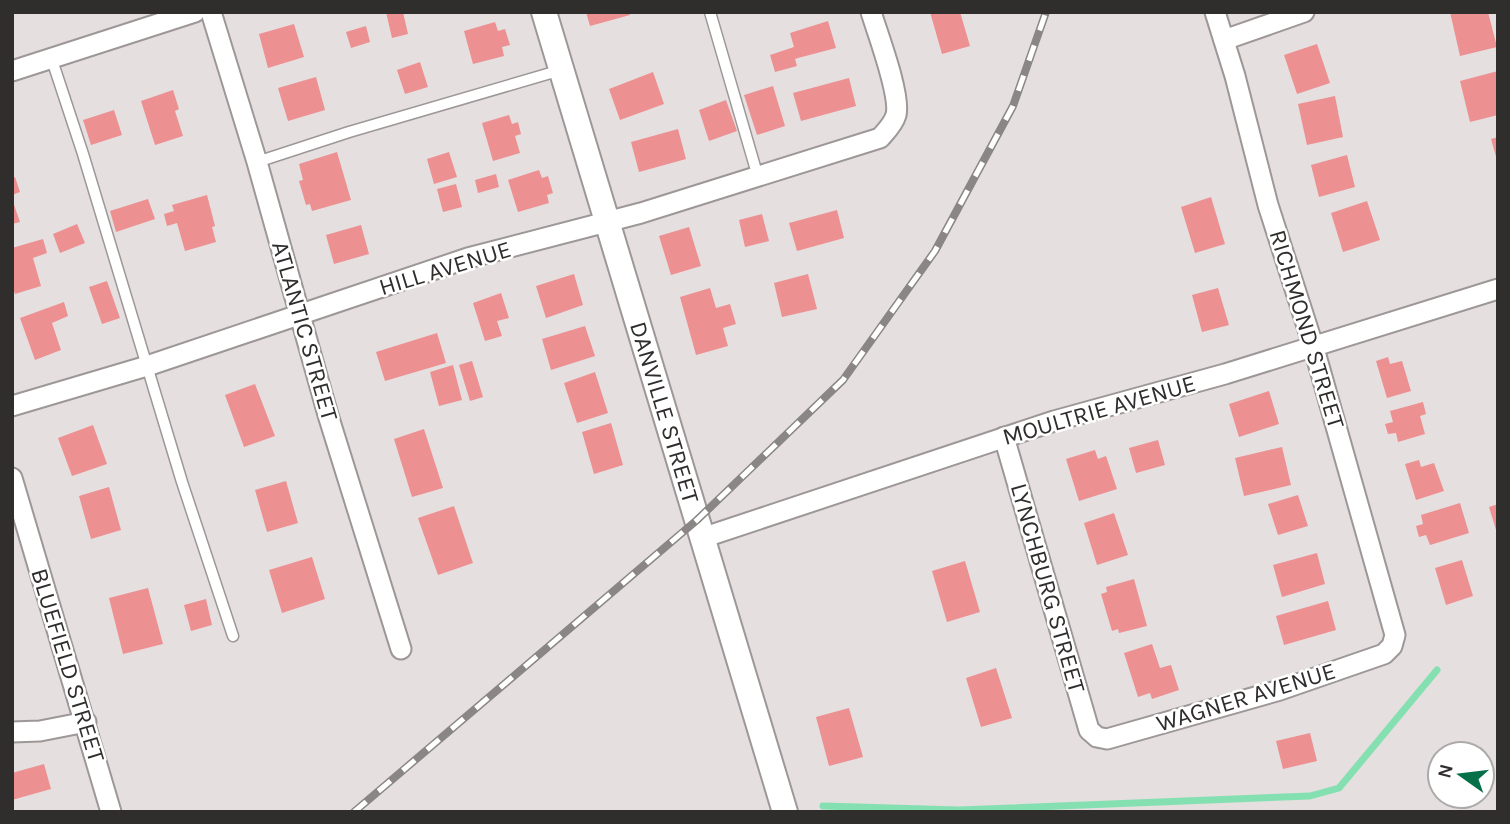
<svg xmlns="http://www.w3.org/2000/svg" width="1510" height="824" viewBox="0 0 1510 824" font-family="Karla,sans-serif">
<style>
.lines{fill:none;stroke-linecap:round;stroke-linejoin:round}
.stream{stroke:#85e0b1;stroke-width:7}
.building{fill:#ec9092}
.service-casing{stroke:#9e9797;stroke-width:13}
.minor-casing{stroke:#9e9797;stroke-width:23}
.tertiary-casing{stroke:#9e9797;stroke-width:28}
.service{stroke:#fff;stroke-width:10}
.minor{stroke:#fff;stroke-width:19}
.tertiary{stroke:#fff;stroke-width:24}
.rail-casing{stroke:#8b8686;stroke-width:8}
.rail{stroke:#fff;stroke-width:5;stroke-dasharray:16;stroke-linecap:butt}
.labels{text-anchor:middle;stroke-width:5;stroke-linejoin:round;paint-order:stroke}
.street-label{font-size:24px;fill:#302d2d;stroke:#fff}
</style>
<rect width="100%" height="100%" fill="#e6dfdf"/>
<g class="lines">
<path class="stream" d="M823,806L959,810L1310,796L1339,788L1437,670"/>
</g>
<g class="building">
<path d="M386,12H403L408,34L392,38Z"/>
<path d="M586,12H629L630,15L590,26Z"/>
<path d="M930,12H960L970,46L942,54Z"/>
<path d="M1450,12H1488L1497,47L1460,56Z"/>
<path d="M828,21L836,48L798,58L795,59L797,66L775,72L770,55L794,47L790,33Z"/>
<path d="M495,22L498,31L505,29L510,45L502,47L504,56L473,64L464,31Z"/>
<path d="M294,24L304,57L268,68L259,34Z"/>
<path d="M366,26L370,42L351,48L346,32Z"/>
<path d="M1317,44L1330,83L1297,94L1284,55Z"/>
<path d="M420,62L428,87L405,94L397,70Z"/>
<path d="M1498,71V115L1470,122L1460,81Z"/>
<path d="M653,72L664,104L620,120L609,89Z"/>
<path d="M316,77L325,110L288,121L278,88Z"/>
<path d="M849,78L856,106L801,121L793,93Z"/>
<path d="M773,86L785,126L757,135L744,95Z"/>
<path d="M173,90L179,109L175,111L183,136L155,145L141,101Z"/>
<path d="M1335,96L1343,137L1307,145L1298,104Z"/>
<path d="M726,100L737,131L709,141L699,110Z"/>
<path d="M114,110L122,135L91,145L83,120Z"/>
<path d="M509,115L512,124L518,122L521,134L515,136L520,153L493,161L482,123Z"/>
<path d="M678,129L686,159L639,172L631,142Z"/>
<path d="M1498,137V160H1497L1491,139Z"/>
<path d="M337,152L351,200L312,211L310,204L306,205L299,181L303,180L299,164Z"/>
<path d="M449,152L457,177L434,184L427,159Z"/>
<path d="M1347,155L1355,187L1319,197L1311,165Z"/>
<path d="M539,170L542,178L548,176L553,193L547,195L549,203L518,212L508,180Z"/>
<path d="M496,174L499,187L478,193L475,180Z"/>
<path d="M15,177L20,192L12,195V178Z"/>
<path d="M456,184L462,207L443,212L437,189Z"/>
<path d="M207,195L215,226L212,227L216,242L185,251L177,223L167,226L164,214L174,211L172,205Z"/>
<path d="M1211,197L1225,244L1195,253L1181,207Z"/>
<path d="M12,199L20,222L12,224Z"/>
<path d="M148,199L155,219L116,232L110,211Z"/>
<path d="M1367,201L1380,240L1343,252L1331,213Z"/>
<path d="M837,210L844,238L797,251L789,223Z"/>
<path d="M762,214L769,241L745,247L739,220Z"/>
<path d="M77,224L85,243L60,253L53,234Z"/>
<path d="M361,225L369,254L334,264L326,235Z"/>
<path d="M689,227L701,266L671,275L659,236Z"/>
<path d="M43,239L47,253L33,258L41,286L15,294L12,286V248Z"/>
<path d="M574,274L583,305L546,318L536,286Z"/>
<path d="M808,274L817,309L782,317L774,283Z"/>
<path d="M107,281L120,318L102,324L89,287Z"/>
<path d="M710,288L716,308L730,304L736,324L723,328L728,346L696,355L680,297Z"/>
<path d="M1218,288L1229,325L1202,332L1192,295Z"/>
<path d="M501,293L509,318L497,321L502,336L485,341L473,303Z"/>
<path d="M64,302L68,316L52,323L61,350L35,360L20,318Z"/>
<path d="M585,326L595,356L551,370L542,339Z"/>
<path d="M437,333L446,363L385,381L376,352Z"/>
<path d="M1388,357L1390,364L1402,361L1411,391L1387,398L1376,361Z"/>
<path d="M472,361L483,397L470,401L459,365Z"/>
<path d="M453,365L462,400L439,406L430,372Z"/>
<path d="M595,372L608,413L577,423L564,383Z"/>
<path d="M255,384L275,436L244,447L225,395Z"/>
<path d="M1269,391L1279,424L1239,437L1229,404Z"/>
<path d="M1423,402L1426,414L1420,416L1425,434L1398,442L1396,433L1388,434L1385,424L1393,422L1390,411Z"/>
<path d="M611,423L623,465L594,474L582,432Z"/>
<path d="M93,425L107,464L72,476L58,438Z"/>
<path d="M424,429L443,488L412,497L394,439Z"/>
<path d="M1158,440L1165,465L1136,473L1129,448Z"/>
<path d="M1282,447L1291,485L1244,496L1235,458Z"/>
<path d="M1095,450L1098,459L1106,456L1117,489L1079,501L1066,459Z"/>
<path d="M1419,460L1421,467L1434,463L1444,491L1416,500L1405,464Z"/>
<path d="M286,481L298,523L267,532L255,490Z"/>
<path d="M109,487L121,530L91,539L79,496Z"/>
<path d="M1298,495L1308,526L1278,535L1268,504Z"/>
<path d="M1460,503L1469,533L1430,545L1426,535L1419,537L1416,526L1423,524L1421,515Z"/>
<path d="M1498,504V533H1497L1489,507Z"/>
<path d="M454,506L473,563L438,575L418,518Z"/>
<path d="M1114,513L1128,555L1097,565L1084,523Z"/>
<path d="M1317,553L1325,584L1282,597L1273,565Z"/>
<path d="M312,557L325,599L282,613L269,570Z"/>
<path d="M1462,560L1473,596L1446,605L1435,568Z"/>
<path d="M965,561L980,612L947,622L932,571Z"/>
<path d="M1134,579L1147,626L1119,633L1118,629L1112,631L1101,594L1107,592L1106,587Z"/>
<path d="M148,588L163,644L123,654L109,598Z"/>
<path d="M206,599L212,625L191,631L184,605Z"/>
<path d="M1328,601L1336,630L1284,645L1276,616Z"/>
<path d="M1152,644L1160,668L1171,665L1179,690L1152,699L1150,693L1138,697L1124,653Z"/>
<path d="M996,668L1012,718L981,727L966,678Z"/>
<path d="M849,708L863,757L829,766L816,717Z"/>
<path d="M1310,733L1317,761L1283,769L1276,741Z"/>
<path d="M44,764L51,789L12,800V773Z"/>
</g>
<g class="lines">
<g class="service-casing">
<g id="service">
<path d="M710,12L758,177"/>
<path d="M51,57L83,154L182,482L233,636"/>
<path d="M257,162L349,132L561,70"/>
</g>
</g>
<g class="minor-casing">
<g id="minor">
<path d="M211,12L257,162L328,415L401,649"/>
<path d="M1224,40L1304,12"/>
<path d="M12,71L195,12"/>
<path d="M12,406L147,366L468,258L641,213L880,138C886,131 893,125 896,115C901,95 878,35 871,12"/>
<path d="M1004,437L1089,730L1097,737L1107,739L1280,690L1384,654L1392,646L1395,635L1313,345L1268,205L1235,76L1215,12"/>
<path d="M12,478L111,812"/>
<path d="M702,538L1054,421L1225,374L1498,289"/>
<path d="M12,732L40,731L86,722"/>
</g>
</g>
<g class="tertiary-casing">
<g id="tertiary">
<path id="s1" d="M544,12L785,812"/>
</g>
</g>
<use href="#service" class="service"/>
<use href="#minor" class="minor"/>
<use href="#tertiary" class="tertiary"/>
<g class="rail-casing">
<path id="rail" d="M354,812L697,520L843,380L935,251L1013,106L1046,12"/>
</g>
<use href="#rail" class="rail"/>
</g>
<g class="labels">
<g class="street-label">
<text transform="translate(445 268) rotate(-17)" y="8">HILL AVENUE</text>
<text transform="translate(1307 329) rotate(73)" y="8">RICHMOND STREET</text>
<text transform="translate(305 331) rotate(74)" y="8">ATLANTIC STREET</text>
<text transform="translate(1099 410) rotate(-16)" y="8">MOULTRIE AVENUE</text>
<text dy="8" stroke="none"><textPath href="#s1" startOffset="418">DANVILLE STREET</textPath></text>
<text transform="translate(1048 588) rotate(74)" y="8">LYNCHBURG STREET</text>
<text transform="translate(68 665) rotate(73)" y="8">BLUEFIELD STREET</text>
<text transform="translate(1246 697) rotate(-17)" y="8">WAGNER AVENUE</text>
</g>
</g>
<rect width="1510" height="824" fill="none" stroke="#302d2d" stroke-width="28"/>
<g transform="translate(1461 775) rotate(284)"><circle r="33" fill="#ffffff" stroke="#acabab" stroke-width="2"/>
<path d="M0-5L12 26L0 18L-12 26Z" fill="#067149"/>
<text y="-10" font-size="19" font-weight="bold" text-anchor="middle" fill="#302d2d">N</text>
</g>
</svg>
